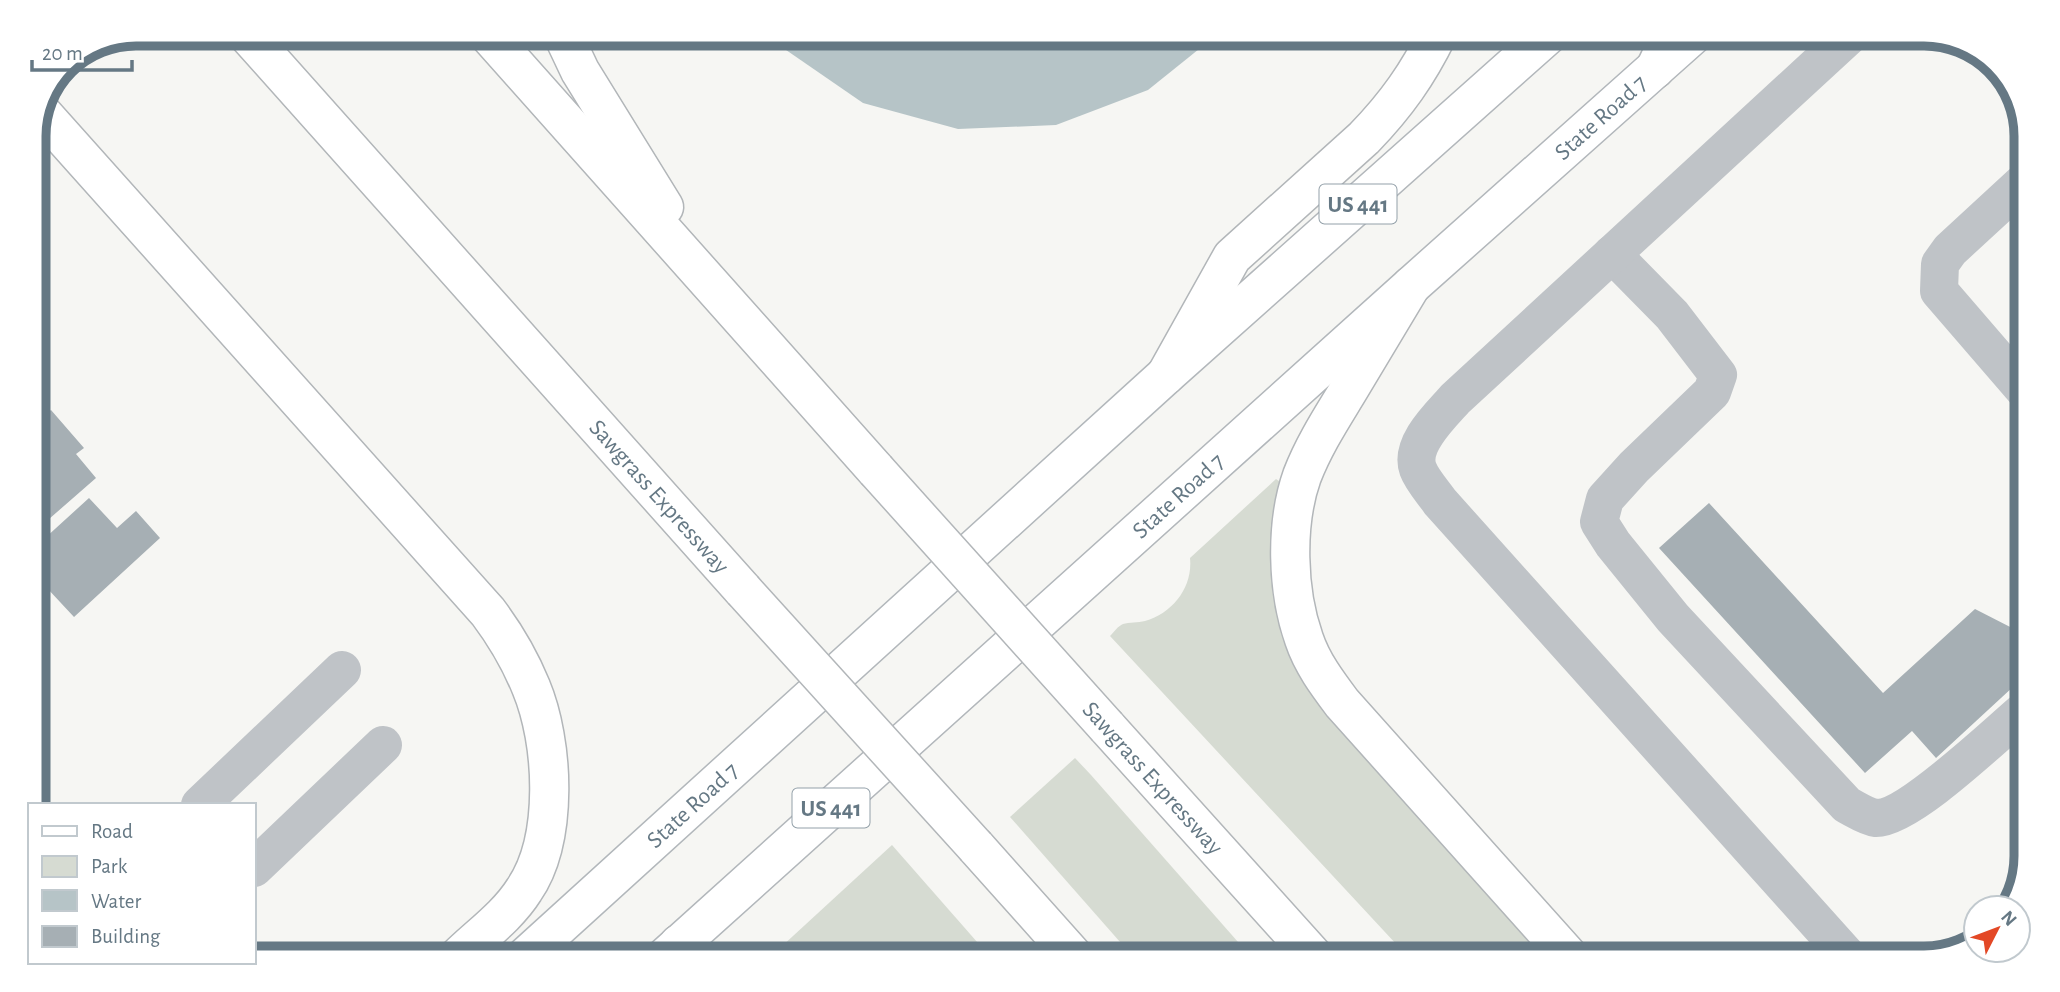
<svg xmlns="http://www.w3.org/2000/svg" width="2060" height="992" viewBox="0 0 2060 992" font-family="'Alegreya Sans',sans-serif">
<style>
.green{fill:#d6dbd2}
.water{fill:#b6c4c7}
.building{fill:#a6afb4}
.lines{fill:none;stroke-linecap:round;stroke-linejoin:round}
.major-casing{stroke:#b2b7bb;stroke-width:41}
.highway-casing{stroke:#b2b6b9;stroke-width:41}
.minor{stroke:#bfc3c7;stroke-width:38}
.major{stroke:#fff;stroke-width:38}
.highway{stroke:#fff;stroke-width:38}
.highway-bridge-casing{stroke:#b2b6b9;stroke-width:41;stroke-linecap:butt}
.highway-bridge{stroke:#fff;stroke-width:38}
.labels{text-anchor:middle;stroke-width:7;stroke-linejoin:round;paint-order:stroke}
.shield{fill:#fff;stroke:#93a0a9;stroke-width:2}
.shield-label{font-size:23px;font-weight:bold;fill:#657884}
.street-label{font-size:24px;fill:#657884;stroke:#fff}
.rim{fill:none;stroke:#657884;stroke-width:9}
</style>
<rect width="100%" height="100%" fill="#f6f6f3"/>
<g class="green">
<path d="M1276,479L1282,483L1278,610L1555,959H1410L1110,636C1114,632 1118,626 1123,624C1129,622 1138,623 1145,621C1173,613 1193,587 1190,558Z"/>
<path d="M1075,758L1091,775L1253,959H1135L1010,817Z"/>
<path d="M892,845L992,959H768Z"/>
</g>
<path class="water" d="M767,33H1219L1148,90L1056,125L958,129L863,103L773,41Z"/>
<g class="building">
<path d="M51,410L84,448L76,454L96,478L33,533V425Z"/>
<path d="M89,498L117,528L136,511L160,538L74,617L33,573V549Z"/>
<path d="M1709,503L1883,693L1975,609L2018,631L2027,666V674L1936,758L1912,731L1865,773L1659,548Z"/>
</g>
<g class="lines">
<g class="major-casing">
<g id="major">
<path id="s1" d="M523,959L1166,375L1550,33"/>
<path id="s2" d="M663,959L1411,286L1695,33"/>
</g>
</g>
<g class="highway-casing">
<g id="highway">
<path id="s3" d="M246,33L743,590"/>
<path d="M487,33L876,470"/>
<path d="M562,33L580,71L664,207"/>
<path d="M1655,69L1672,33"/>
<path d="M41,112L488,612C506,636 520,660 531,687C554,742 559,839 524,890C507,917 478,937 456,959"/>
<path d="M1411,286C1390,321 1369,356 1348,391C1331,419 1314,445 1302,476C1285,524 1287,591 1304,639C1312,663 1327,683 1342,703L1571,959"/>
<path d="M1166,375L1232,257L1364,138C1396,105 1418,74 1438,33"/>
<path d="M1107,727L1316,959"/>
<path d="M976,847L1076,959"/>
<path d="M672,959L679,944"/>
</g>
</g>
<g class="minor">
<path d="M2027,179L1950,250L1940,264L1939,291L2027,393"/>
<path d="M1612,254L1672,315L1718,375L1712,392L1634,467L1605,499L1599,522L1613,544L1673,618L1847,805C1855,809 1867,817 1876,818C1909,819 1999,731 2027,708"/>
<path d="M200,805L342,670"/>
<path d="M254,868L383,745"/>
<path d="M1850,959L1440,502C1433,492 1422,480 1418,469C1409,444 1441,415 1455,399L1852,33"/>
</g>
<use href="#major" class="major"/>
<use href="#highway" class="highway"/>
<g class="highway-bridge-casing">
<g id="highway-bridge">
<path d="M876,470L1107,727"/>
<path d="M743,590L976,847"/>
</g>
</g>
<use href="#highway-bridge" class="highway-bridge"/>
</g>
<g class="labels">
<g class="shield">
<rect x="1319.5" y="184.5" width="77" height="39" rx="5"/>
<rect x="792.5" y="788.5" width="77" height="39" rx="5"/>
</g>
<g class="shield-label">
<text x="1358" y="212">US 441</text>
<text x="831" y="816">US 441</text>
</g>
<g class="street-label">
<text dy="8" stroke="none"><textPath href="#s2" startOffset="1260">State Road 7</textPath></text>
<text dy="8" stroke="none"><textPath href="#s2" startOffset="693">State Road 7</textPath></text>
<text dy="8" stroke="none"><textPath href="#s3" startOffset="621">Sawgrass Expressway</textPath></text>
<text transform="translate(1153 778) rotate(48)" y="8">Sawgrass Expressway</text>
<text dy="8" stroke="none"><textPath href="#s1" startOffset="229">State Road 7</textPath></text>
</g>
</g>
<path d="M0 0H2060V992H0ZM136 46H1924A90 90 0 0 1 2014 136V856A90 90 0 0 1 1924 946H136A90 90 0 0 1 46 856V136A90 90 0 0 1 136 46Z" fill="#fff" fill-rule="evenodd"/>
<path class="rim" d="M136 46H1924A90 90 0 0 1 2014 136V856A90 90 0 0 1 1924 946H136A90 90 0 0 1 46 856V136A90 90 0 0 1 136 46Z"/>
<rect x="28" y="803" width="228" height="161" fill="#ffffff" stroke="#c1c9ce" stroke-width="2"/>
<rect x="42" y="826" width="35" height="10" fill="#ffffff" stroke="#c1c9ce" stroke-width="2"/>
<text x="91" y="838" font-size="21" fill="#657884">Road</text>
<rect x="42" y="856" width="35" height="21" fill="#d6dbd2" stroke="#c1c9ce" stroke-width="2"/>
<text x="91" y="873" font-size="21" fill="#657884">Park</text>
<rect x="42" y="890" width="35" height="21" fill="#b6c4c7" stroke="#c1c9ce" stroke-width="2"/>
<text x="91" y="908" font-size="21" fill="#657884">Water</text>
<rect x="42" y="926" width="35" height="21" fill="#a6afb4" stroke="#c1c9ce" stroke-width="2"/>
<text x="91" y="943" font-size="21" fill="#657884">Building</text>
<g transform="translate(1997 929) rotate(48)"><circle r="33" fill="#ffffff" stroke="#c1c9ce" stroke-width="2"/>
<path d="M0-5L12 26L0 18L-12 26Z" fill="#e34826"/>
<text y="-10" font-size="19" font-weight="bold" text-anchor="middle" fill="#657884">N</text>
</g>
<path d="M32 60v10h100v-10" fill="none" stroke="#657884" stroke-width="3.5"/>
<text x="42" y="60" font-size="21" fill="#657884" stroke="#ffffff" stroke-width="5" paint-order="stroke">20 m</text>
</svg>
